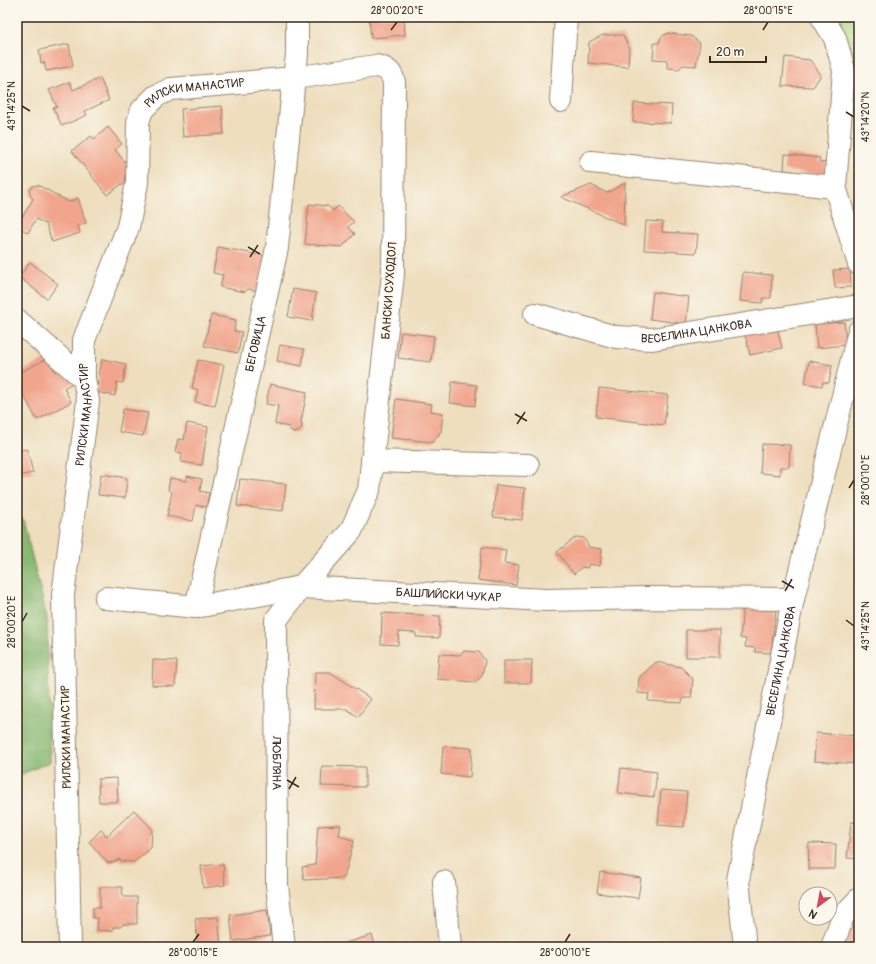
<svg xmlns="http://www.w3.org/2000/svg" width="876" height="964" viewBox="0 0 876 964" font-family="Pangolin,sans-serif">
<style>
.green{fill:#abd783;stroke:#738050}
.forest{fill:#88b871;stroke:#627148}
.building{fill:#f1a58c}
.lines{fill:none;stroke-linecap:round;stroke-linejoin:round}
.minor-casing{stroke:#94846e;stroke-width:24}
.minor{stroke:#fff;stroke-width:22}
.ticks{fill:none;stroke:#3b2a1e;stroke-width:1.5}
.labels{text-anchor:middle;stroke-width:3.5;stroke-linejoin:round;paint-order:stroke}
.street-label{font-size:12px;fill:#3b2a1e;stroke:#fbf7ec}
.neatline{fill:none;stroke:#3b2a1e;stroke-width:1.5}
.ticks-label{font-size:10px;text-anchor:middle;fill:#3b2a1e}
</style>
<rect width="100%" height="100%" fill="#fbf7ec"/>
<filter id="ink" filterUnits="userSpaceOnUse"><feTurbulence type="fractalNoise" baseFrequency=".025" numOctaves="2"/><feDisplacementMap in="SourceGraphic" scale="8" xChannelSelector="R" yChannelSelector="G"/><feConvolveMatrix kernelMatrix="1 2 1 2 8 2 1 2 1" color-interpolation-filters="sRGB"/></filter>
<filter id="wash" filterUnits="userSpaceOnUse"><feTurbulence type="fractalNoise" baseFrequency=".012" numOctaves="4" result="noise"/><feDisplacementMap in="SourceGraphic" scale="16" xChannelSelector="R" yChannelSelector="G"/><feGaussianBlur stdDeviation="0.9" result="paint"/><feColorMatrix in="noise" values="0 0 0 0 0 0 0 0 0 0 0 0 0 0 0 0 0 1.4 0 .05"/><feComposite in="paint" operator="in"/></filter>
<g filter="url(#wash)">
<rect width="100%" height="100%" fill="#eedebe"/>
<path class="green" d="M829,17H859V80L855,67Z"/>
<path class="forest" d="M17,518L23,519L47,618L50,762L17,776Z"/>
<g id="blocks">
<g class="building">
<path d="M369,17H404L405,35L371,38Z"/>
<path d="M668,33L691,36L700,43L696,66L683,65L679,69L667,68V60L653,59L654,43H659L661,37Z"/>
<path d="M603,35H623L629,48L628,67L588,63L589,42Z"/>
<path d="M69,44L73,66L46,71L44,62L41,63L39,50Z"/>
<path d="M785,57L810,60L821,75L813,87L782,86Z"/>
<path d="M100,78L109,100L85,111L87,115L62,126L53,108L57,107L49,90L70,82L73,90Z"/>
<path d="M634,103L672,105L671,123L633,122Z"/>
<path d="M222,106L224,134L183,137L181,109Z"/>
<path d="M108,127L122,144L115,150L124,161L131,162L128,184H122L107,195L72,151L91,136L94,139Z"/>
<path d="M785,154L820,158L819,162L828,163L826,179L813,174L784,170Z"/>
<path d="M625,183L624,225L561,197L591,185L607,193Z"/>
<path d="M38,185L69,202L78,198L86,223L78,226L80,233L52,242L46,224L36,219L28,233L17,226L33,199L30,195V190L33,186Z"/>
<path d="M309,204L328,206L333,211L338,206L354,222L348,227L355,234L342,247L305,244Z"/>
<path d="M646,221L663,222L662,232L698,234L696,253L644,250Z"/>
<path d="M218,247L265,256L258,291L248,289L245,292L220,287L223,275L213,273Z"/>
<path d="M30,262L58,284L47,299L19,277Z"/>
<path d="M850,269L851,287L835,288L833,270Z"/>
<path d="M743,272L772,275L771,298H763L762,303L740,301Z"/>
<path d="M293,289L316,293L312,321L288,317Z"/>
<path d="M653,292L689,297L686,324L650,319Z"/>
<path d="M211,315L236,320L234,331L242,332L238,353L204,346Z"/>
<path d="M844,322L846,345L817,348L815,324Z"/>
<path d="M777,327L782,348L750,355L745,335Z"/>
<path d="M401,332L434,336L431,362L398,358Z"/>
<path d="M280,345L304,349L302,366L277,361Z"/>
<path d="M48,358L55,372L67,365L76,381L64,388L71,402L37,420L17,383V374Z"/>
<path d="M102,359L126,364L123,383L117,382L115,396L96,392Z"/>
<path d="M198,360L224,365L215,406L195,402L198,390L192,388Z"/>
<path d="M809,361L832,365L829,383L823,382L822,386L805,383Z"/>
<path d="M452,382L477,385L475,406L450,403Z"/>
<path d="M270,384L307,392L301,422L302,427L298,432L294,433L291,431L289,427L275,424L278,406L266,404Z"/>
<path d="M599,388L668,395L664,425L596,417Z"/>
<path d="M396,399L432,404L431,411L443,413L441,431L433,442L391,438Z"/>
<path d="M123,409L148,413L143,436L119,432Z"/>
<path d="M187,423L208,427L202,465L181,462L182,453L175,452L178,439L184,440Z"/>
<path d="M762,444L790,445L789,467H780V475L760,473Z"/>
<path d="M27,449L33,473L17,476V451Z"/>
<path d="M101,474L127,478L125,498L98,495Z"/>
<path d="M187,476L202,479L200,491L209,493L206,507L196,505L193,521L167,516L172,492L168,490L170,478L187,481Z"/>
<path d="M240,479L286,484L283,511L237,506Z"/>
<path d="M496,485L525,488L522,520L493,517Z"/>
<path d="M576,537L584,538L589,547L602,549L600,566L588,564V568L582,567L574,574L557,552Z"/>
<path d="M482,547L506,550L504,563L519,565L516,585L478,580Z"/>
<path d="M743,607L776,610L771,653L755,652V648L745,647L746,639L740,638Z"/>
<path d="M382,613L440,616L439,638L416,637V633L399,632L398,645L381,644Z"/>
<rect x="686" y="630" width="34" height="27"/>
<path d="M463,651L479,652L485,661L482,676L475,682L437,679L439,654L460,655Z"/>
<path d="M153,660L177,661L175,687L152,685Z"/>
<path d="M504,660H532L531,683H504Z"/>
<path d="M656,662L681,667L693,679L691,698H683L682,703L648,701L649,694L638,693L639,678Z"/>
<path d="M315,672H330L371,699L358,717L347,709H314Z"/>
<path d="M816,733L859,736V764L814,761Z"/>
<path d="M443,746L472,748L470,777L441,774Z"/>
<path d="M322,766L365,767V787L321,786Z"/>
<path d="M621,768L657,772L654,797L618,793Z"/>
<path d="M117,778L118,802H99L98,779Z"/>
<path d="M661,790L687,792L684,827L658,825Z"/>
<path d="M134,810L152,829L151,848L134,862L121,861L119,859L114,862L108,863L89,842L101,830L107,836Z"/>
<path d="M851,822L859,823V859L847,858Z"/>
<path d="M341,825L339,835L354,841L344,878L304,880L302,867L315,865L318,826Z"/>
<path d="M809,843L836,844L835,869H808Z"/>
<path d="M223,864L225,885L203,888L201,866Z"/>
<path d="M600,872L641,878L638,898L597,893Z"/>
<path d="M100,887H122L123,897H137V924H123L121,927H113V931L97,930L98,918H93V908H100Z"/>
<path d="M267,910L270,936L233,941L230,915Z"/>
<path d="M218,917L221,947H198L195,919Z"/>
<path d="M849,921L859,924V947H843Z"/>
<path d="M372,935L376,947H347L346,943Z"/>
</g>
</g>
</g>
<g filter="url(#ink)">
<use href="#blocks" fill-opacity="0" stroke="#94846e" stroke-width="1"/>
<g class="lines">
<g class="minor-casing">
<g id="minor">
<path d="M822,17L835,38L844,70L835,187L859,264"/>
<path d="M561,101L566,17"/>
<path d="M591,162L835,187"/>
<path id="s1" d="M535,314L616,337L652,339L859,306"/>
<path d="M17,320L84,379"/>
<path d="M372,461L528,465"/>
<path id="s2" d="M106,598L196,607L301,587L546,600L647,598L793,599"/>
<path id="s3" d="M196,607L277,248L294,78L376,66C387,68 392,72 394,83L393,274L369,490L351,531L301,587L276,620L277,885L284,947"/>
<path d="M444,882L450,947"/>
<path id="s4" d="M70,947L63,595L88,401L84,379V340L128,227L137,183L138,122L142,110L156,96L171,89L294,78L297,55V17"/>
<path id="s5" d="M745,947L738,880L793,599L859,331"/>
<path d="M832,947L843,916L859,899"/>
</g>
</g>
<use href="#minor" class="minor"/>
</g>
</g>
<path class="ticks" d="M391,30L397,22M763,30L768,22M22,106L30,111M846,112L854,117M248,247L260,254M250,257L258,245M515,414L527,421M517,424L525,412M849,488L854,480M782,581L794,588M785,591L792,579M846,620L854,626M22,622L27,613M287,780L299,787M289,789L296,777M193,942L199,934M565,942L570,934"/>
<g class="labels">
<g class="street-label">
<text dy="4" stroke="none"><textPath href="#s4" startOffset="907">РИЛСКИ МАНАСТИР</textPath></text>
<text transform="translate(389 291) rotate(-86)" y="4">БАНСКИ СУХОДОЛ</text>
<text dy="4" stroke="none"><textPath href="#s1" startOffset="165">ВЕСЕЛИНА ЦАНКОВА</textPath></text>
<text dy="4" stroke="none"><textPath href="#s3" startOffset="270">БЕГОВИЦА</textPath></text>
<text dy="4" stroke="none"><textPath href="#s4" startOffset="534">РИЛСКИ МАНАСТИР</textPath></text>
<text dy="4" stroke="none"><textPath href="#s2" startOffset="345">БАШЛИЙСКИ ЧУКАР</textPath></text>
<text dy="4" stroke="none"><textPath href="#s5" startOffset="291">ВЕСЕЛИНА ЦАНКОВА</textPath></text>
<text transform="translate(66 737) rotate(-91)" y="4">РИЛСКИ МАНАСТИР</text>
<text dy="4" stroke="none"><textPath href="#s3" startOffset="1361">ЛЮБЛЯНА</textPath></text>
</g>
</g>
<rect width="876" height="964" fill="none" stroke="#fbf7ec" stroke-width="44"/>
<g transform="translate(818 906) rotate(212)"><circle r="19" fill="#fbf7ec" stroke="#aea59a"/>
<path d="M0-3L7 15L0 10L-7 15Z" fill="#d1495b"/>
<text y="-6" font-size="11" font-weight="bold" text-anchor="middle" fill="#3b2a1e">N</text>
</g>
<path d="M710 56v6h56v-6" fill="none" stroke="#3b2a1e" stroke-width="2"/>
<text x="716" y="56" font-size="12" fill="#3b2a1e" stroke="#fbf7ec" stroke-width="3" paint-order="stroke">20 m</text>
<rect x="22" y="22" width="832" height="920" class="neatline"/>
<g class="ticks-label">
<text x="397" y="14">28°00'20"E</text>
<text x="768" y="14">28°00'15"E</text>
<text transform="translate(11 106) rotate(-90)" y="4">43°14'25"N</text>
<text transform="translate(865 117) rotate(-90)" y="4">43°14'20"N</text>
<text transform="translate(865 480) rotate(-90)" y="4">28°00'10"E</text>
<text transform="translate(11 622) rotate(-90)" y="4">28°00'20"E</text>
<text transform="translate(865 626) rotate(-90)" y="4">43°14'25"N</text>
<text x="193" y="956">28°00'15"E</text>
<text x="565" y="956">28°00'10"E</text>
</g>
</svg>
